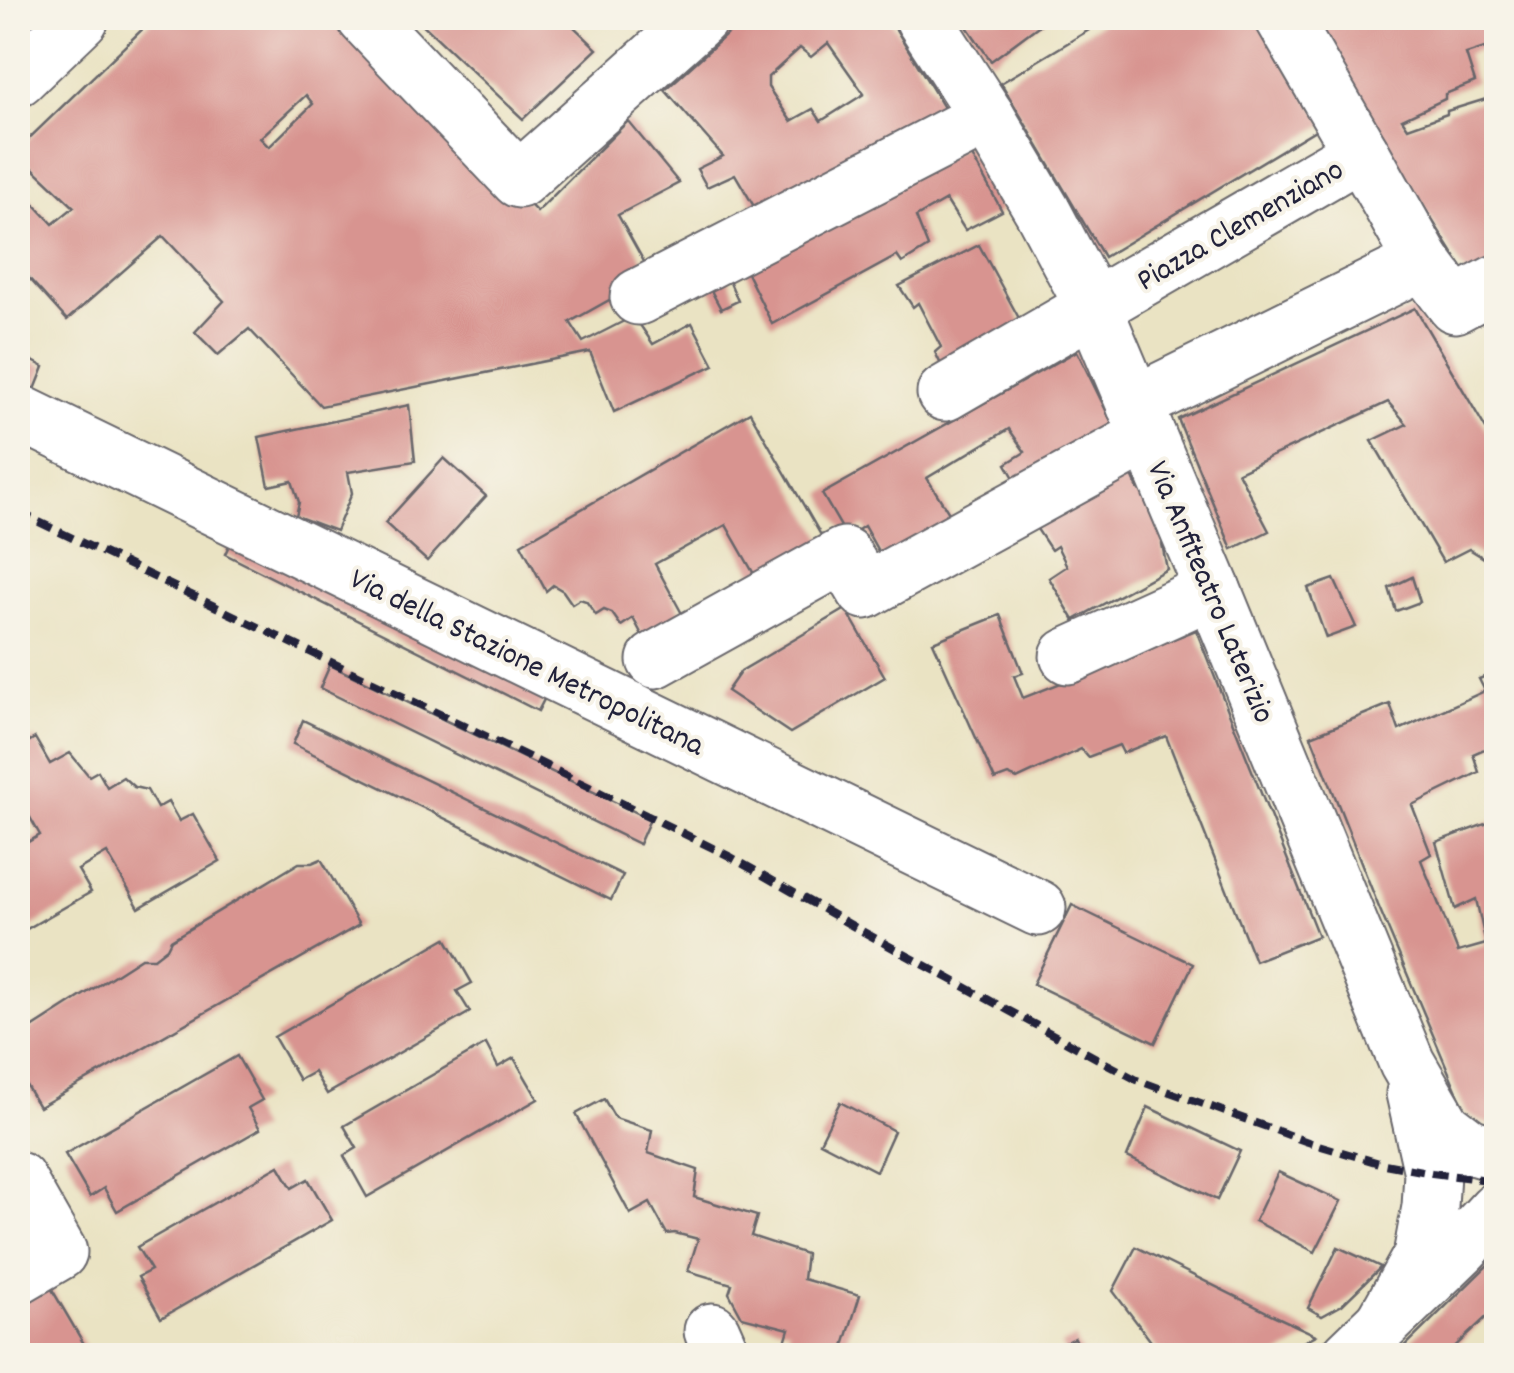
<svg xmlns="http://www.w3.org/2000/svg" width="1514" height="1373" viewBox="0 0 1514 1373" font-family="Dekko,sans-serif">
<style>
.building{fill:#d89490;fill-rule:evenodd}
.lines{fill:none;stroke-linecap:round;stroke-linejoin:round}
.minor-casing{stroke:#68666b;stroke-width:59}
.minor{stroke:#fff;stroke-width:55}
.rail{stroke:#22223b;stroke-width:8;stroke-dasharray:15 8;stroke-linecap:butt}
.labels{text-anchor:middle;stroke-width:8;stroke-linejoin:round;paint-order:stroke}
.street-label{font-size:32px;fill:#22223b;stroke:#f7f3e8}
</style>
<rect width="100%" height="100%" fill="#f7f3e8"/>
<filter id="ink" filterUnits="userSpaceOnUse"><feTurbulence type="fractalNoise" baseFrequency=".01" numOctaves="2"/><feDisplacementMap in="SourceGraphic" scale="20" xChannelSelector="R" yChannelSelector="G"/><feConvolveMatrix kernelMatrix="1 2 1 2 8 2 1 2 1" color-interpolation-filters="sRGB"/></filter>
<filter id="wash" filterUnits="userSpaceOnUse"><feTurbulence type="fractalNoise" baseFrequency=".0048" numOctaves="4" result="noise"/><feDisplacementMap in="SourceGraphic" scale="40" xChannelSelector="R" yChannelSelector="G"/><feGaussianBlur stdDeviation="2.25" result="paint"/><feColorMatrix in="noise" values="0 0 0 0 0 0 0 0 0 0 0 0 0 0 0 0 0 1.4 0 .05"/><feComposite in="paint" operator="in"/></filter>
<g filter="url(#wash)">
<rect width="100%" height="100%" fill="#eae3c3"/>
<g id="blocks">
<g class="building">
<path d="M154,18H343L537,212L628,121L679,183L618,215L652,276L570,322L583,342L634,316L653,344L692,323L714,365L614,412L590,352L321,406L249,329L218,355L195,332L224,301L163,236L67,320L18,266V187L53,224L74,207L18,154V149ZM306,95L313,104L269,147L260,138Z"/>
<path d="M416,18H581L574,27L597,49L523,119Z"/>
<path d="M745,18H889L951,119L759,215L735,174L707,187L697,169L723,156L665,90ZM828,43L864,94L821,121L813,109L791,121L768,87V77L800,48L811,57Z"/>
<path d="M961,18H1049L991,61Z"/>
<path d="M1109,18H1259L1325,124L1104,257L1001,83Z"/>
<path d="M1306,18H1444L1446,24L1469,18H1496V47L1494,45L1466,54L1475,82L1445,94V99L1402,119L1408,128L1447,114V111L1496,96V268L1469,279Z"/>
<path d="M966,145L1002,211L965,230L946,200L916,217L928,247L902,263L897,256L772,324L743,265Z"/>
<path d="M979,245L1027,333L946,375L935,352L941,347L918,303L913,307L899,286Z"/>
<path d="M725,271L738,301L721,309L706,281Z"/>
<path d="M1415,308L1496,446V560L1492,563L1469,549L1443,562L1372,441L1407,424L1388,402L1238,472L1269,531L1232,549L1178,419Z"/>
<path d="M1077,351L1119,437L1021,490L1006,464L1025,452L1009,429L927,478L957,526L887,567L864,526L847,537L822,494Z"/>
<path d="M18,353L44,367L34,392L18,384Z"/>
<path d="M409,405L415,461L348,472L352,493L336,531L296,516L299,502L292,481L269,486L259,437Z"/>
<path d="M750,412L826,544L758,581L726,525L655,564L686,621L648,646L633,618L621,626L612,613L604,610L596,615L586,601L580,599L572,604L563,591L553,585L546,591L521,544Z"/>
<path d="M444,458L486,496L427,561L385,523Z"/>
<path d="M1129,469L1138,489L1143,487L1167,540L1162,544L1167,569L1074,620L1049,578L1067,566L1057,546L1051,550L1035,526Z"/>
<path d="M237,528L552,684L538,711L225,554Z"/>
<path d="M1412,577L1420,602L1396,611L1389,588Z"/>
<path d="M1334,579L1356,627L1326,638L1308,588Z"/>
<path d="M846,609L885,677L790,733L727,691L741,671Z"/>
<path d="M1000,615L1023,673L1014,676L1023,698L1196,630L1318,936L1255,961L1166,736L1123,753L1119,745L1088,757L1081,749L1017,779L1008,775L995,780L933,642Z"/>
<path d="M330,665L650,819L639,844L320,688Z"/>
<path d="M1496,672V744L1473,754L1479,772L1412,805L1431,854L1421,860L1458,952L1486,944L1476,899L1455,909L1436,842L1496,820V1128L1466,1113L1378,905L1311,736L1390,704L1399,730L1485,691L1479,679Z"/>
<path d="M303,720L623,875L611,900L293,744Z"/>
<path d="M35,738L50,764L70,753L89,776L98,771L107,787L123,777L134,787L147,790L157,808L168,802L179,821L193,814L220,861L139,908L107,853L78,870L91,892L18,934V848L40,835L18,796V748Z"/>
<path d="M321,859L359,925L39,1107L18,1072V1037L141,958H154L167,948L171,940L299,863H312Z"/>
<path d="M1072,905L1193,964L1155,1043L1033,984Z"/>
<path d="M446,938L472,983L457,991L470,1012L327,1094L314,1072L299,1080L274,1037Z"/>
<path d="M486,1044L498,1067L514,1058L538,1099L367,1197L344,1156L357,1148L344,1126Z"/>
<path d="M237,1056L262,1100L248,1108L260,1129L117,1211L104,1188L90,1197L65,1154Z"/>
<path d="M604,1099L615,1118L652,1130L648,1153L698,1170L694,1197L757,1216L751,1236L806,1254L803,1279L860,1295L844,1346L827,1356H793L782,1352L789,1329L742,1317L729,1293L732,1284L688,1271L698,1239L675,1233L667,1234L650,1203L630,1214L576,1114Z"/>
<path d="M840,1102L894,1131L876,1171L820,1142Z"/>
<path d="M1148,1107L1240,1151L1217,1200L1127,1157Z"/>
<path d="M279,1166L292,1188L308,1179L332,1220L161,1318L138,1277L151,1270L137,1247Z"/>
<path d="M1278,1172L1341,1201L1315,1252L1255,1221Z"/>
<path d="M1136,1247L1273,1315L1316,1335L1277,1356H1162L1113,1291Z"/>
<path d="M1338,1247L1381,1267L1342,1305L1322,1316L1308,1308Z"/>
<path d="M1496,1257V1308L1445,1356H1395Z"/>
<path d="M50,1286L91,1356H18V1305Z"/>
<path d="M1075,1338L1083,1356H1067L1061,1345Z"/>
</g>
</g>
</g>
<g filter="url(#ink)">
<use href="#blocks" fill-opacity="0" stroke="#68666b" stroke-width="2.5"/>
<g class="lines">
<g class="minor-casing">
<g id="minor">
<path d="M365,18L519,180L700,18"/>
<path d="M923,18L987,117L1042,210L1094,308L1213,590L1407,1063L1444,1127L1469,1146L1496,1154"/>
<path d="M1283,18L1361,152"/>
<path d="M18,78L81,18"/>
<path d="M1423,262L1455,305L1496,283"/>
<path d="M638,297L987,117"/>
<path d="M945,393L1361,152L1423,262L1134,404"/>
<path d="M18,412L1038,908"/>
<path d="M1068,656L1213,590"/>
<path d="M655,660L844,555L865,591L1148,436"/>
<path d="M18,1180L59,1252L18,1276"/>
<path d="M1384,1322L1421,1256L1430,1207L1432,1173L1414,1093"/>
<path d="M712,1331L723,1356"/>
<path d="M1349,1356L1462,1247L1496,1210"/>
</g>
</g>
<use href="#minor" class="minor"/>
<path class="rail" d="M18,512L496,741L729,856L858,929L1137,1080L1308,1142L1379,1163L1432,1173L1496,1181"/>
</g>
</g>
<g class="labels">
<g class="street-label">
<text transform="translate(1239 223) rotate(-30)" y="11">Piazza Clemenziano</text>
<text transform="translate(1213 591) rotate(67)" y="11">Via Anfiteatro Laterizio</text>
<text transform="translate(528 660) rotate(26)" y="11">Via della Stazione Metropolitana</text>
</g>
</g>
<rect width="1514" height="1373" fill="none" stroke="#f7f3e8" stroke-width="60"/>
</svg>
